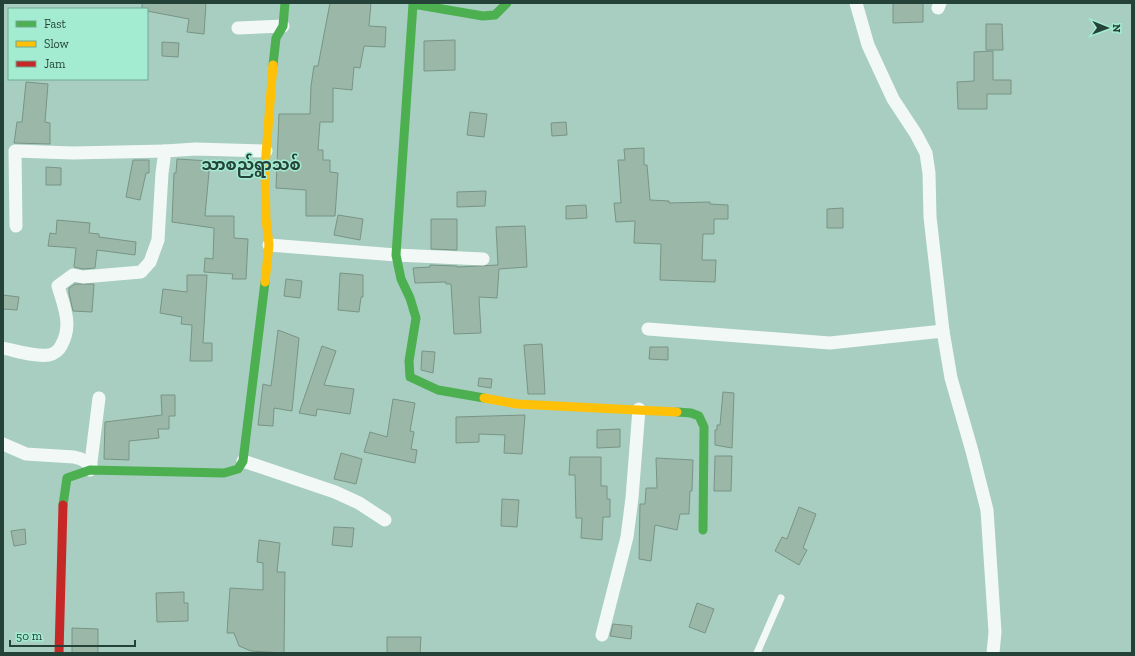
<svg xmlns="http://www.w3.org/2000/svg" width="1135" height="656" viewBox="0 0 1135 656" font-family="'Zilla Slab','Noto Sans Myanmar',serif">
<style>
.building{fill:#9ab7a8;stroke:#799486}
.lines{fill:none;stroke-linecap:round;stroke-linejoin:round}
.lane{stroke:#f2f8f6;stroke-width:7}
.street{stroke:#f2f8f6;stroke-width:13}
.fast{stroke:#4caf50;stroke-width:9}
.slow{stroke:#ffc107;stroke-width:9}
.jam{stroke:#c62828;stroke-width:9}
.labels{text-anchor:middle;stroke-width:3;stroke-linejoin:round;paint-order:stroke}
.quarter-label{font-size:16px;font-weight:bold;fill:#244238;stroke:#a3ecd2}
</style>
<rect width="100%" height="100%" fill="#a7cec0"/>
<g class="building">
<path d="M142,3H206L204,34L187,32L189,19L147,11V9H142Z"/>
<path d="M330,3H371L369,26L386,27L385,47L364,46L360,68L354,67L352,90L333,88V122H320L318,150H323V160H330V172L338,173L335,216H306V190L276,188L279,114H310L311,86L314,66H318Z"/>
<path d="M893,3H923V22L893,23Z"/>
<path d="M986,24H1002L1003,50H986Z"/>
<path d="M455,40V70L424,71V41Z"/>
<path d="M162,42L179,43L178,57L162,56Z"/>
<path d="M993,51V80H1011V94H987V109H958L957,82L974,81V52Z"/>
<path d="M26,82L48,84L45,122L50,123V144L14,143L17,122H22Z"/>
<path d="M470,112L487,114L484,137L467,135Z"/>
<path d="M566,122L567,135L552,136L551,123Z"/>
<path d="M644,148V165H647L650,200L669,201V203L710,202V204L728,205V219H714V234H703L702,260H716L715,282L660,280L661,244L634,243L635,221L616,222L614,203H621L618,160H625L624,149Z"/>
<path d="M177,159L210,161L205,216H234V238L248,239L246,279H232L233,274L204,272L205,258L213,259L214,228L172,222L174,173H176Z"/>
<path d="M133,160H149V173H146L140,200L126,197Z"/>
<path d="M46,167L61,168V185H46Z"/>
<path d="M486,191L485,206L457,207V192Z"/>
<path d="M586,205L587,218L566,219V206Z"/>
<path d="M843,208V228H827V209Z"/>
<path d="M338,215L363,219L360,240L334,235Z"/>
<path d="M431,219H457V250L431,249Z"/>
<path d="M57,220L90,223L89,233L99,234V237L136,242L135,255L97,250L95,268L83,269L74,267L76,248L48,246L50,233L56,234Z"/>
<path d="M525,226L527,267L499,269L497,298L479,297L481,333L454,334L451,284H446V282L415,283L413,268L430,267V265L457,266V267L498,265L496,227Z"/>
<path d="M340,273L363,275V297H361L359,312L338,310Z"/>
<path d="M187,275H207L203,343H212V361H190L192,325L181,324L182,317L160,313L163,289L187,292Z"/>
<path d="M286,279L302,281L300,298L284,296Z"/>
<path d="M75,284H94L92,312L73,311L69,293V288Z"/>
<path d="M3,295L19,297L17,310L3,309Z"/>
<path d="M278,330L299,338L292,411L274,408L273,426L258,425L263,384L271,386Z"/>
<path d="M542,344L545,394H528L524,345Z"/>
<path d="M322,346L336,351L324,385L354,389L350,414L317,409L316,416L299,413Z"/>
<path d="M650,347H668V360L649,359Z"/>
<path d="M422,351L435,352L433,373L421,370Z"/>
<path d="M479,378L492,379L491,388L478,386Z"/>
<path d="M723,392L734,393L732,448L715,445V430H717V425H720Z"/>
<path d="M161,395H175V416H169V429H158L159,438L129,441V460L104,459L105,422L162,415Z"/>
<path d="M393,399L415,403L410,431L414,432L411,449L417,450L415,463L364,452L370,432L387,437Z"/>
<path d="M525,415L522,454L504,453L505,435L479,434V442L456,443V417Z"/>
<path d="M620,429V447L597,448V430Z"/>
<path d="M341,453L362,459L356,484L334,479Z"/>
<path d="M715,456H732L731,491H714Z"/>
<path d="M570,457H601V486H607V499H610V517H603L602,540L581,538L582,518H576L575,475H569Z"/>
<path d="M656,458L693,460L692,491H690L689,514H680L677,530L655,525L651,561L639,559L640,504H645L646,488H657Z"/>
<path d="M502,499L519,500L517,527L501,526Z"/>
<path d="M799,507L816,514L803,548L807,550L799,565L775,551L782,537L787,539Z"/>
<path d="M334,527L354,528L352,547L332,545Z"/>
<path d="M25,529L26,544L14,546L11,531Z"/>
<path d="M259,540L280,543L277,572H285L284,653L251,651L239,646L234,633H227L230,588L263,590V563L257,562Z"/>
<path d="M184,592V603H188V621L157,622L156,593Z"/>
<path d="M697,603L714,609L705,633L689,627Z"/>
<path d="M613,624L632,626L631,639L610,636Z"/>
<path d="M72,628L98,629V653H72Z"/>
<path d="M387,637H421L420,653H387Z"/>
</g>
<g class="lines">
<path class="lane" d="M757,653L781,598"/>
<g class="street">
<path d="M856,3L868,45L893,99L916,134L926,153L929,173L930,217L943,331L951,378L972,451L987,510L995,632L993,653"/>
<path d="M938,8L940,3"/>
<path d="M238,28L283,26"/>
<path d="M16,226L15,151L73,153L165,151"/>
<path d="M269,245L396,255L483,259"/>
<path d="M648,329L830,343L943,331"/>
<path d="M3,348C17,351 35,357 49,355C54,354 59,350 61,346C73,325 64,307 58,286L73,275L83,277L141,272L150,262L158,240L162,173L165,151L196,149L266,151"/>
<path d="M3,444L26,454L74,457L81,459L91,465"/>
<path d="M243,461L335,492L359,503L385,520"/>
<path d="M90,470L99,398"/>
<path d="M602,635L627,537L632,498L639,409"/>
</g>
<g class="fast">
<path d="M273,65L276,38L283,26L285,3"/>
<path d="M484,398L438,390L410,377L409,361L416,318L410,298L401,279L396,255L413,4L483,16L495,15L507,3"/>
<path d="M677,412L691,413L699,416L704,427L703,530"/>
<path d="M63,505L67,478L90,470L224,473L238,469L243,461L265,282"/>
</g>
<g class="slow">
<path d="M265,282L269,245L266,219L265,167L273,65"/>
<path d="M484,398L517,404L677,412"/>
</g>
<path class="jam" d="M59,653L63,505"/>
</g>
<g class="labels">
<g class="quarter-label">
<text x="251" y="170">သာစည်ရွာသစ်</text>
</g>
</g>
<rect width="1135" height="656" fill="none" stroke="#244238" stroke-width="8"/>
<rect x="8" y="8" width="140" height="72" fill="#a3ecd2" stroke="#70a894"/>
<rect x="16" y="21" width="20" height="6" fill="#4caf50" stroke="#70a894"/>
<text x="44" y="28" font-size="12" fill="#244238">Fast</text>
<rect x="16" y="41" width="20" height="6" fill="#ffc107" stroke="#70a894"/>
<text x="44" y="48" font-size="12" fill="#244238">Slow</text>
<rect x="16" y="61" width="20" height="6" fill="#c62828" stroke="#70a894"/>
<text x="44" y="68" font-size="12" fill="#244238">Jam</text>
<g transform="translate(1107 28) rotate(91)" stroke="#a3ecd2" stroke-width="3" paint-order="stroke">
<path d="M0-3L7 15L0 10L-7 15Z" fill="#244238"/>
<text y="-6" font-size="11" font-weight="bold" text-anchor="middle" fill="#244238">N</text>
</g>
<path d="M10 640v6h125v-6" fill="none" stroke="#244238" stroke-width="2"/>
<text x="16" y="640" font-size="12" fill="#244238" stroke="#a3ecd2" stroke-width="3" paint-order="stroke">50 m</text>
</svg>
